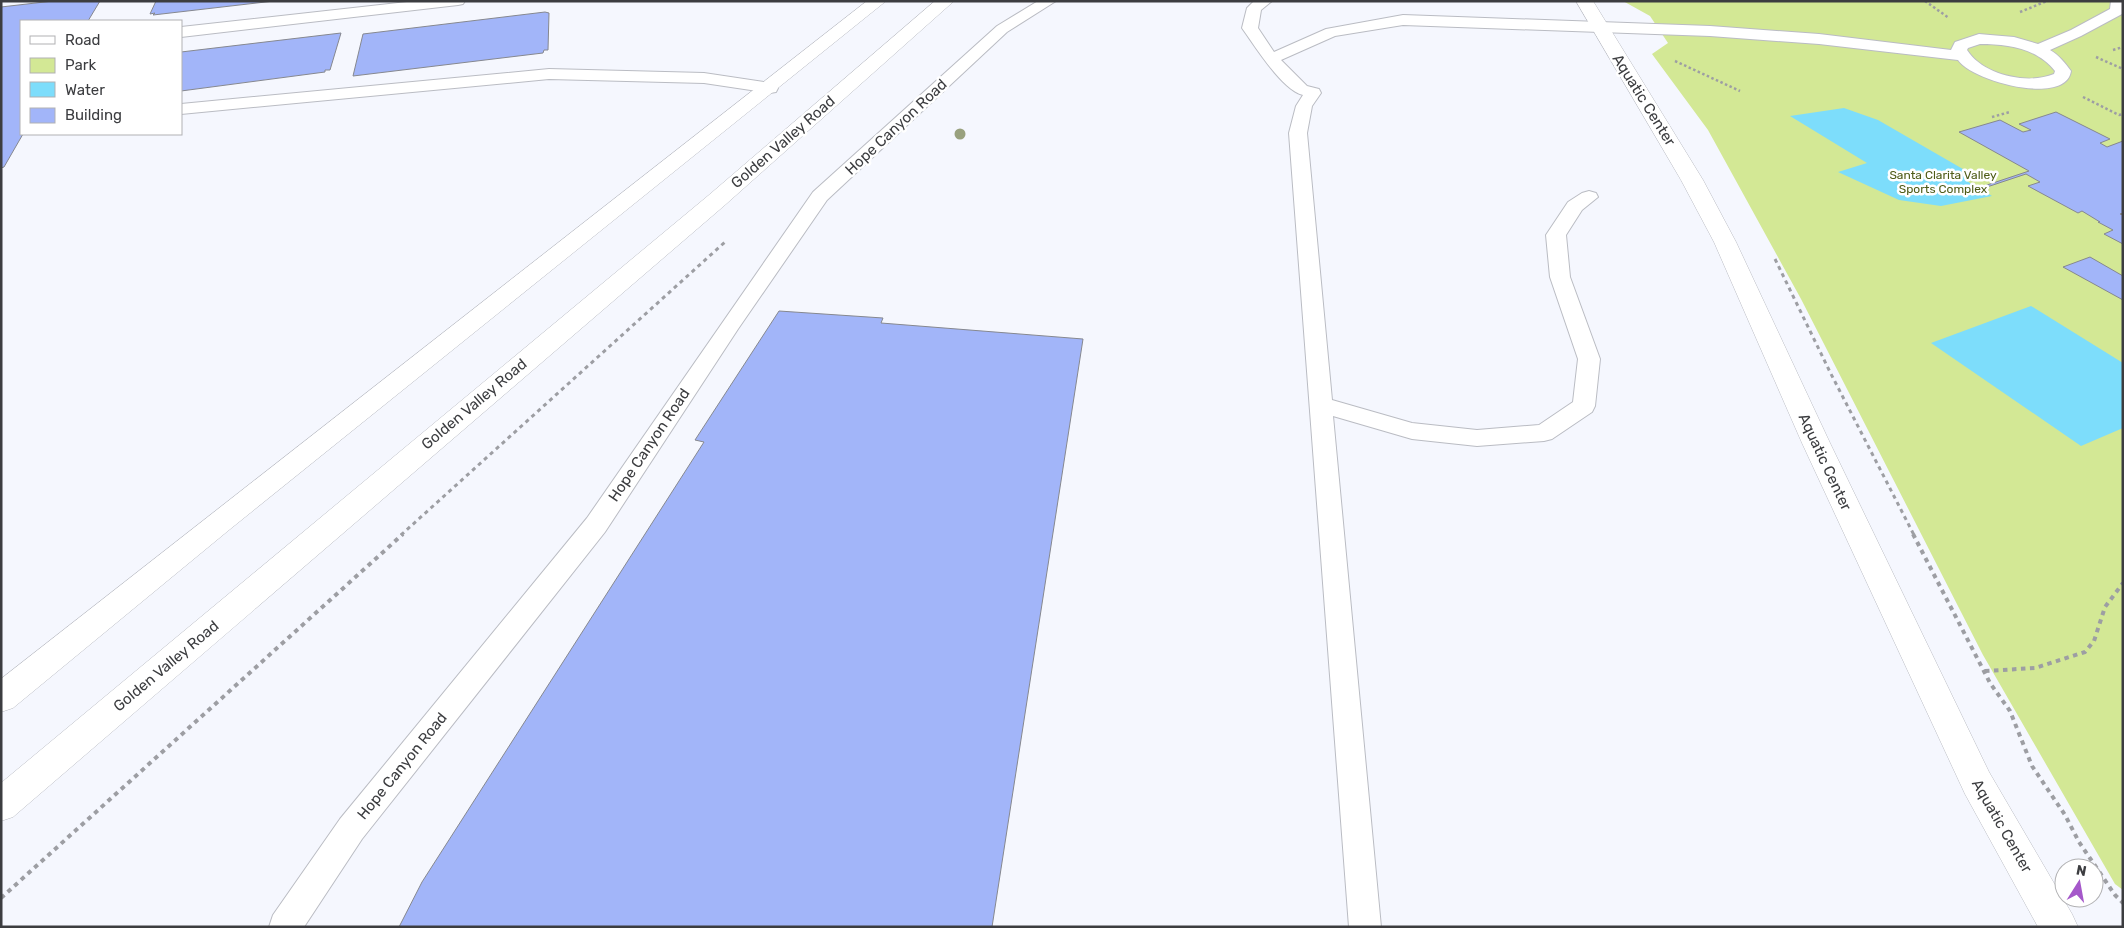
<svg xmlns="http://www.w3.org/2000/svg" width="2124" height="928" viewBox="0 0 2124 928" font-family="Rubik,sans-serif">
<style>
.green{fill:#d3e895}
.water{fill:#7dddfb}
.building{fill:#a2b5f9;stroke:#86888f}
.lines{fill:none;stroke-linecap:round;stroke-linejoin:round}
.service-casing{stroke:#babcc3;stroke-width:2}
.minor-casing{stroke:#babcc3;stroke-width:1}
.primary-casing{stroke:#babcc3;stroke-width:1}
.path-far2{stroke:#9d9ea3;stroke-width:2.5;stroke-dasharray:2.5 2.5;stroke-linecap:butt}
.path-far1{stroke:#9d9ea3;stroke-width:3;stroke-dasharray:4 4;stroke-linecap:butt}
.path{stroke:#9d9ea3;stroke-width:4;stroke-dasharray:4.5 4.5;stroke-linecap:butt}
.service{fill:#fff;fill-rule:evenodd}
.minor{fill:#fff;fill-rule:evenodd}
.primary{fill:#fff;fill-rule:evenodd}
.tree{fill:#99a17e}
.labels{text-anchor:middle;stroke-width:5;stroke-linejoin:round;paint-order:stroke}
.far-park-label{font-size:12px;fill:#4d5b16;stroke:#fff}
.street-label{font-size:15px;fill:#3c3d40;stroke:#fff}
</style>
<rect width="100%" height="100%" fill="#f5f7fe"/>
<path class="green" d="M1623,1H2123V890L2115,884L1983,655L1801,299L1708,130L1652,54L1668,43L1650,16Z"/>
<g class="water">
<path d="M1844,108L1878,120L1975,176L1965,180L1992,196L1941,206L1899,200L1838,172L1867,163L1790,116Z"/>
<path d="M2031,306L2123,363V428L2081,446L1931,343Z"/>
</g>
<g class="building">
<path d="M53,1H100L88,21H21V134H23L4,167L1,168V7Z"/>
<path d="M156,1H274L153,15L155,13L150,14Z"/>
<path d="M545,12L549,13L548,50H544L543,53L353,76L363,34Z"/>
<path d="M341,33L330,70H325V72L181,91V52Z"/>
<path d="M2056,112L2110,139L2100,143L2107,147L2123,141V213L2120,214L2123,215V244L2104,234L2113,230L2098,222H2100L2082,211L2078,213L2028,186L2040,182L2026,174L1984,188L1981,187L2029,171L1959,132L2000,120L2023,132L2031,130L2019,124Z"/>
<path d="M2090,257L2123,276V300L2063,267Z"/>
<path d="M779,311L883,318L881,323L1083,339L992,927H399L422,882L704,442L695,440Z"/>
</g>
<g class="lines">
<g class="service-casing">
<g id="service">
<path d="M416,1H465L463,4L458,5L181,37V27Z"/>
<path d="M1038,1H1056L1007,32L827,200L738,329L605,532L362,839L304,927H269L273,915L340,819L587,518L813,192L997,26Z"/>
<path d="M1254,1H1272L1261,10L1258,28L1274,52L1326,29L1403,15L1710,26L1819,34L1951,50L1955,42L1979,34L1990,35L2014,37L2038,44L2071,30L2110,9L2111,1H2123L2122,14L2081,36L2050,50C2059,55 2065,63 2071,71C2066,106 1973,82 1958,60L1819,44L1710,36L1403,25L1335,36L1281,60L1307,86L1319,89L1321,93L1312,106L1307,133L1332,400L1412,423L1477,430L1539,425L1573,402L1578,359L1550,277L1546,235L1568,202L1582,193L1589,191L1596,193L1598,197L1582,210L1566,235L1570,277L1600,359L1595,406L1592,412L1552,439L1544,441L1477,446L1412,439L1333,416L1381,927H1349L1289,133L1296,106L1303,95C1282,90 1255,46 1242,28L1247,8ZM1980,44C2008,44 2037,48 2055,71L2054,74C2027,85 1983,75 1967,50L1968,48Z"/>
<path d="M549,69L704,73L770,83L776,84L778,88L776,92L770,93L704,83L549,79L181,114V104Z"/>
</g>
</g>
<g class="minor-casing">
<path id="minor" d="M1576,1H1593L1703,180L1736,242L1830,443L1989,772L2072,914L2078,927H2038L1965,794L1802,443L1714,242L1681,180Z"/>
</g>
<g class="primary-casing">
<g id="primary">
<path d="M867,1H886L229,530L13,708L1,712V679Z"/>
<path d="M935,1H954L725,205L13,817L1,821V783L709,195Z"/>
</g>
</g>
<g class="path-far2">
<path d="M1925,1L1949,18"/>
<path d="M2020,12L2047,1"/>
<path d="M2113,50L2123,47"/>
<path d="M2096,57L2123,69"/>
<path d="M1675,61L1740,91"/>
<path d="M2083,97L2119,115L2123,114"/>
<path d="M1992,117L2010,112"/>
</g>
<g class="path-far1">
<path d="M1775,259L1830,372L1914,535"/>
<path d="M401,535L725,242"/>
</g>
<g class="path">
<path d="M1913,534L1990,683L2010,711L2032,766L2065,815L2079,842L2115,895L2123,903"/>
<path d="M1985,671L2035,668L2085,652L2094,641L2105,607L2123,583"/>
<path d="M1,898L403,534"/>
</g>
<use href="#service" class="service"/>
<use href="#minor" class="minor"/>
<use href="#primary" class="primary"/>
</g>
<circle class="tree" cx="960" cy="134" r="5.5"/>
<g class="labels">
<g class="far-park-label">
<text x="1943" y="179">Santa Clarita Valley<tspan x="1943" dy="14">Sports Complex</tspan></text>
</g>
<g class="street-label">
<text transform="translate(1644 100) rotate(58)" y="5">Aquatic Center</text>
<text transform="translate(896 127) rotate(-43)" y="5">Hope Canyon Road</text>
<text transform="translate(783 142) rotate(-41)" y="5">Golden Valley Road</text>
<text transform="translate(474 404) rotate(-40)" y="5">Golden Valley Road</text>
<text transform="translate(649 445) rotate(-56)" y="5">Hope Canyon Road</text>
<text transform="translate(1825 462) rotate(65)" y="5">Aquatic Center</text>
<text transform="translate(166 666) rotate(-40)" y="5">Golden Valley Road</text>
<text transform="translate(402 766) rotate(-51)" y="5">Hope Canyon Road</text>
<text transform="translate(2002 826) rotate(60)" y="5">Aquatic Center</text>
</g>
</g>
<rect width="2124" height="928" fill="none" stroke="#3c3d40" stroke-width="5"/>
<rect x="20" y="20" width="162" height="115" fill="#ffffff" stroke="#b1b1b3"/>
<rect x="30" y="36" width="25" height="8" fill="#ffffff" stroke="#b1b1b3"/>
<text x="65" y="45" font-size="15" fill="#3c3d40">Road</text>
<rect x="30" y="58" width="25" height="15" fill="#d3e895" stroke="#b1b1b3"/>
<text x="65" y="70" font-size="15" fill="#3c3d40">Park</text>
<rect x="30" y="82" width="25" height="15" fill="#7dddfb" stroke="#b1b1b3"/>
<text x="65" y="95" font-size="15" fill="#3c3d40">Water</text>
<rect x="30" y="108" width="25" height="15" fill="#a2b5f9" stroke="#b1b1b3"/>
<text x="65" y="120" font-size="15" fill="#3c3d40">Building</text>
<g transform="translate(2079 883) rotate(11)"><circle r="24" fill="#ffffff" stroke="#b1b1b3"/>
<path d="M0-4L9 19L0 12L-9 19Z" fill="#a558ca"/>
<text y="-8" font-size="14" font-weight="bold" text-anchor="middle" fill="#3c3d40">N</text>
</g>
</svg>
